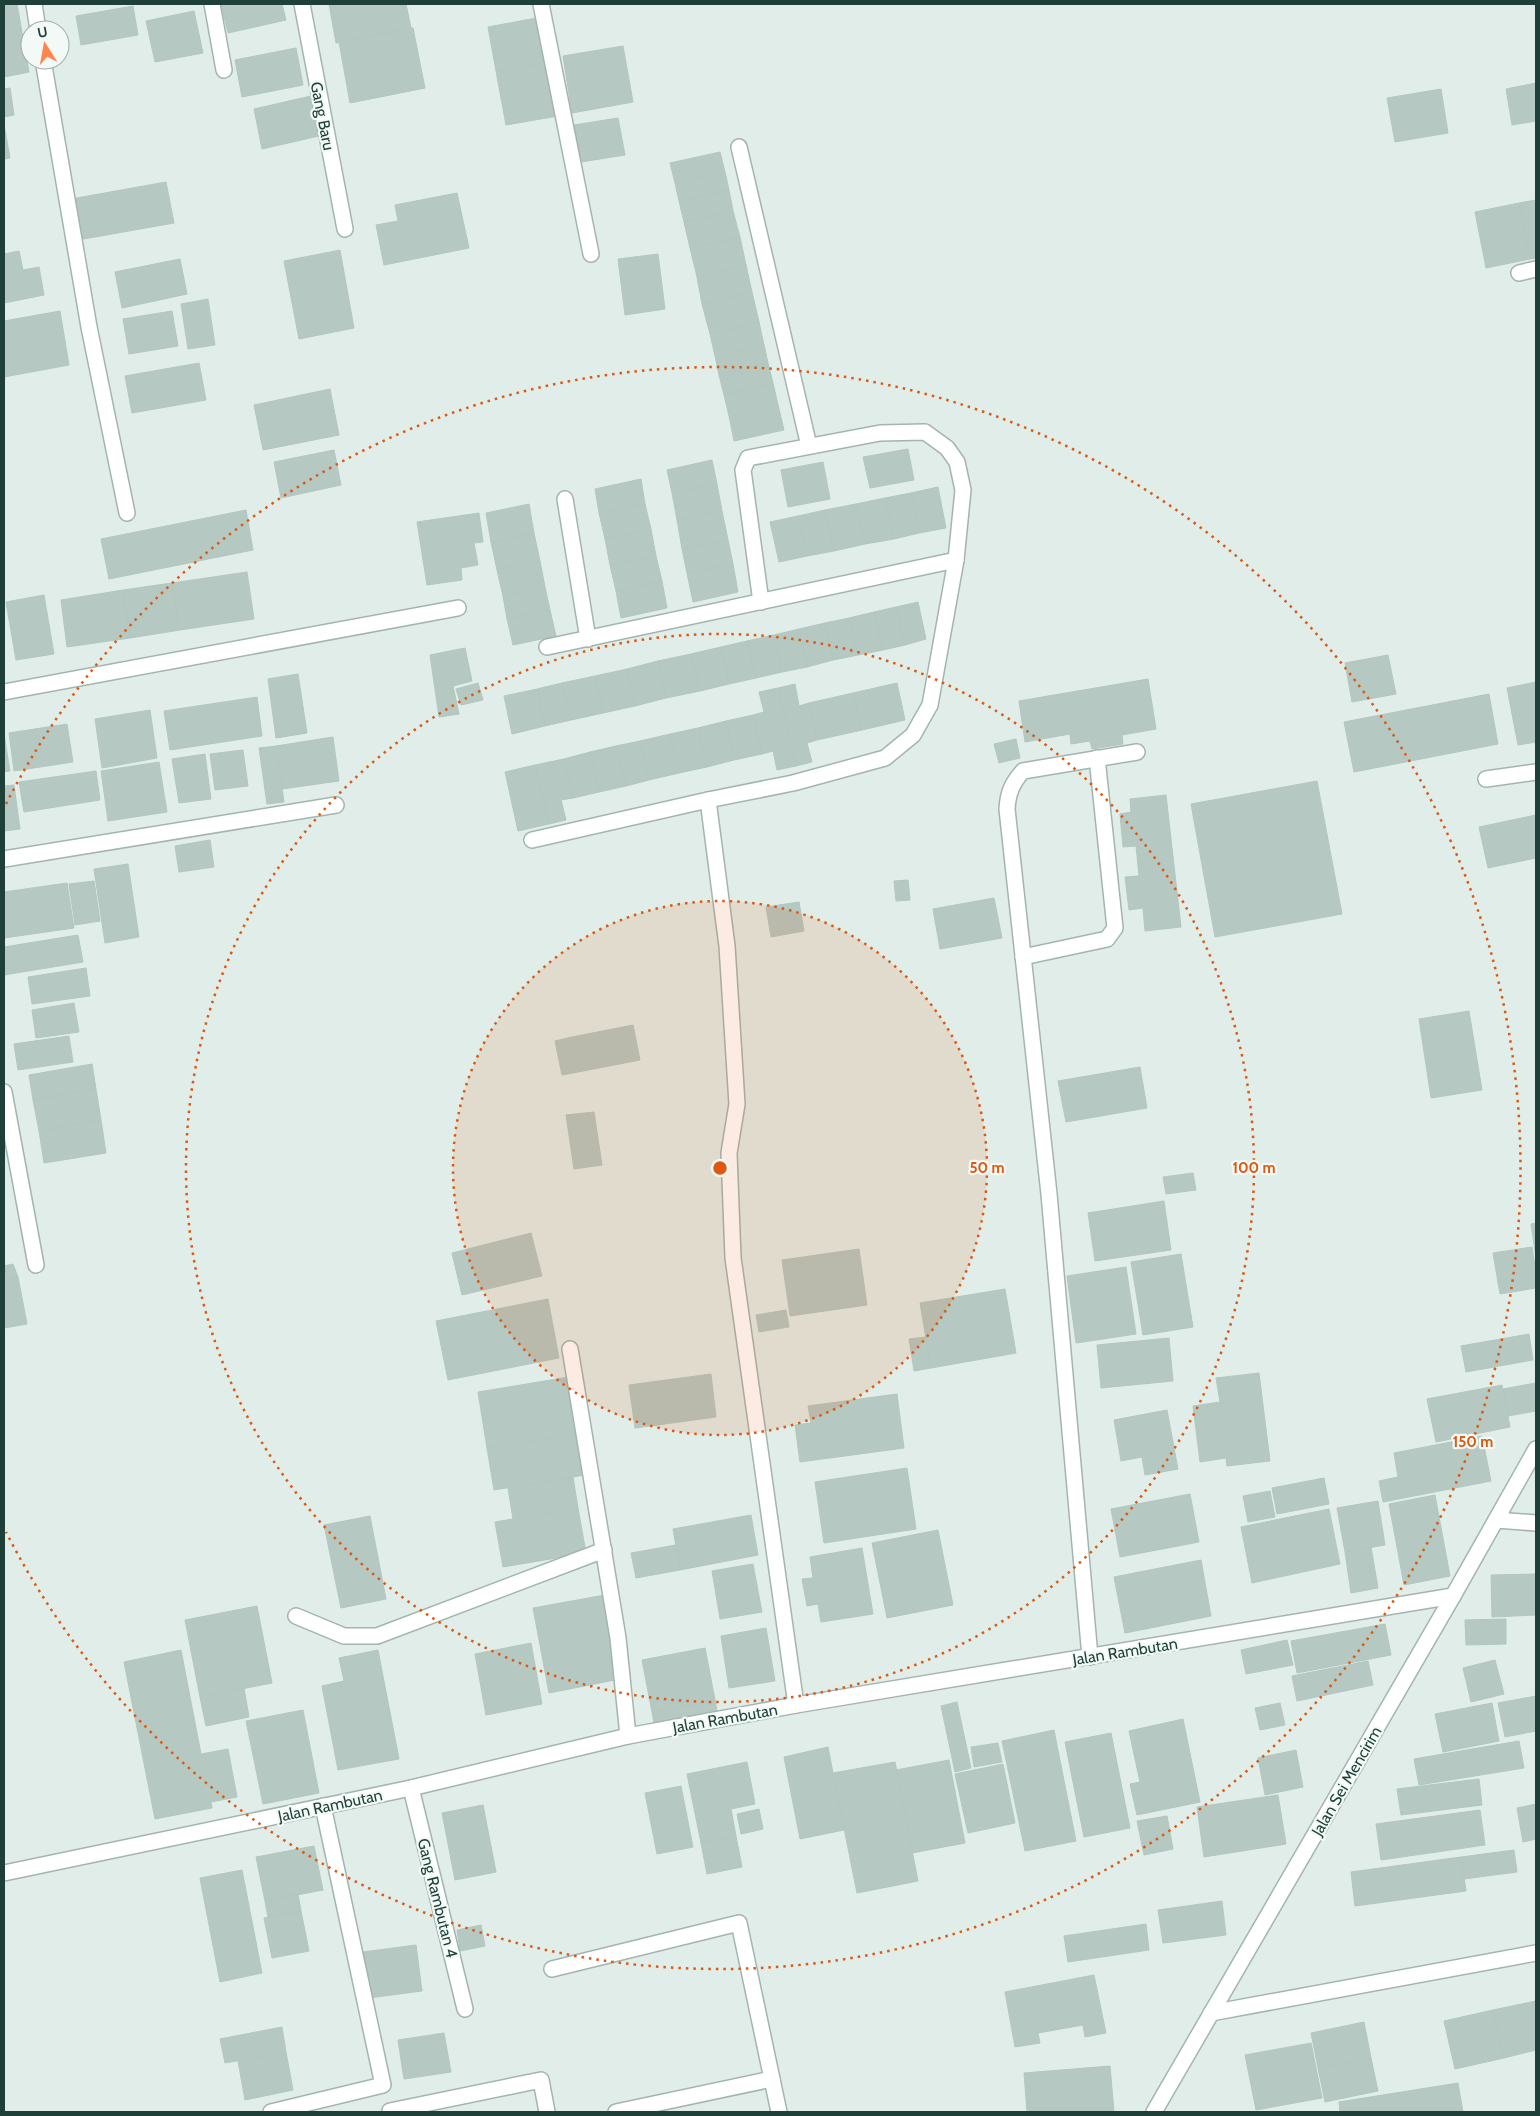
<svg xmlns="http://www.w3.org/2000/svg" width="1540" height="2116" viewBox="0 0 1540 2116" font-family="Cabin,sans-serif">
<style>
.building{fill:#b6c8c2;stroke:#b2c7c0}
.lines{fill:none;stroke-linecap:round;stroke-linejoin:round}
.minor-casing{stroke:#a3b5b0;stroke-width:18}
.minor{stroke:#fff;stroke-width:15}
.ring{fill:none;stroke:#de580e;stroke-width:2.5;stroke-dasharray:2.5 5}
.labels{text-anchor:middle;stroke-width:4.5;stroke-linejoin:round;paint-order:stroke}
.street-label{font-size:16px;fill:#1f3f39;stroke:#f2f9f6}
.centre{fill:#de580e;stroke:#f2f9f6;stroke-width:2.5}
.ring-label{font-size:15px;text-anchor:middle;font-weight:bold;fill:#de580e;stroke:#f2f9f6;stroke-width:4.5;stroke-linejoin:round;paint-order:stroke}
</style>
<rect width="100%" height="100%" fill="#e1ede8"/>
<g class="building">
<path d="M4,4H17L29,72L4,77Z"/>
<path d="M221,4H282L286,20L228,33Z"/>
<path d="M329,4H406L411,28L336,43Z"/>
<path d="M133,6L138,35L81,45L76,16Z"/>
<path d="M194,11L203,53L155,62L146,21Z"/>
<path d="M542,17L549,62L496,71L488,27Z"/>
<path d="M411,28H413L425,88L350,103L339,42Z"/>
<path d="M623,46L633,102L572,113L563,56Z"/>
<path d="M296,48L303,85L242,97L235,60Z"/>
<path d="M549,62L558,116L506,125L496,71Z"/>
<path d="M1536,83V121L1512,125L1506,89Z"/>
<path d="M10,88L14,115L4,117V89Z"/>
<path d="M1441,89L1448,133L1395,142L1387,98Z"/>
<path d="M311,96L319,136L262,149L254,109Z"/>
<path d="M618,118L625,155L581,162L574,125Z"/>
<path d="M4,124L10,158L4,159Z"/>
<path d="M720,152L725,172L675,183L670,163Z"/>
<path d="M725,172L729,190L679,201L675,183Z"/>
<path d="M166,182L174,223L78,240L71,199Z"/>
<path d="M729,190L733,211L684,222L679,201Z"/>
<path d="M457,193L469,248L384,265L376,225L398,221L395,205Z"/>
<path d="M1536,200V258L1530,259L1519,203Z"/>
<path d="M1519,203L1530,259L1486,268L1475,212Z"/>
<path d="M733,211L740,237L690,248L684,222Z"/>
<path d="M740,237L746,265L697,277L690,248Z"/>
<path d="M340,250L354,328L299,339L284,261Z"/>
<path d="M19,251L23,270L39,267L44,295L4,303V254Z"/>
<path d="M658,254L665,309L625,315L618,259Z"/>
<path d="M180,259L187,294L122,308L115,272Z"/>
<path d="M746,265L752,292L702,304L697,277Z"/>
<path d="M752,292L759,322L710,334L702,304Z"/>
<path d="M208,299L215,345L188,349L181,304Z"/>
<path d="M60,311L69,365L4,377V321Z"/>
<path d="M172,311L178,346L129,354L123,319Z"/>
<path d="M759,322L764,345L715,356L710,334Z"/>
<path d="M764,345L768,363L719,375L715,356Z"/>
<path d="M199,363L206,400L132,413L125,376Z"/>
<path d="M768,363L773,383L724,395L719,375Z"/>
<path d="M773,383L778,405L729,416L724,395Z"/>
<path d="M330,389L339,435L263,450L254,405Z"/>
<path d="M778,405L784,430L734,441L729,416Z"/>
<path d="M908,449L914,480L870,488L863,457Z"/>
<path d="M334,450L341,485L281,498L274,462Z"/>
<path d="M712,460L717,484L672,493L667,470Z"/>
<path d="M823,462L830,499L788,507L781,470Z"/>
<path d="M641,479L645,504L599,513L595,489Z"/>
<path d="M717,484L722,511L677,520L672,493Z"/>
<path d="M938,487L946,528L919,533L911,493Z"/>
<path d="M911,493L919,533L894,539L885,498Z"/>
<path d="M885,498L894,539L865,544L856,504Z"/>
<path d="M529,504L534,533L491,542L486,513Z"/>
<path d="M645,504L651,529L605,539L599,513Z"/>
<path d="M856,504L865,544L834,551L825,510Z"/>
<path d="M246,510L253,550L109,579L101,539Z"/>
<path d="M825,510L834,551L807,556L798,516Z"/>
<path d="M722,511L728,540L682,549L677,520Z"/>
<path d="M479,513L483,542L474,543L478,565L461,568L462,580L427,585L417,522Z"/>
<path d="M798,516L807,556L779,562L770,522Z"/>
<path d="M651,529L656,556L610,565L605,539Z"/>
<path d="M534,533L540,561L497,570L491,542Z"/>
<path d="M728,540L733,564L687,573L682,549Z"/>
<path d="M656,556L662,581L616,591L610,565Z"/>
<path d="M540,561L545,587L503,596L497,570Z"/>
<path d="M733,564L738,592L693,602L687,573Z"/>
<path d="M247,572L254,619L180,630L172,583Z"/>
<path d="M662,581L667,608L621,618L616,591Z"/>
<path d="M172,583L180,630L130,638L123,590Z"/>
<path d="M545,587L550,610L507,619L503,596Z"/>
<path d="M123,590L130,638L67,647L61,600Z"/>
<path d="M44,595L54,654L16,660L6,602Z"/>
<path d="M918,602L926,639L905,645L896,607Z"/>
<path d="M896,607L905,645L883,650L874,612Z"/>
<path d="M550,610L556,636L513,645L507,619Z"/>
<path d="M874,612L883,650L858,655L849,618Z"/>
<path d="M849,618L858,655L833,660L825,623Z"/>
<path d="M825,623L833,660L807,667L799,629Z"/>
<path d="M799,629L807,667L782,672L774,635Z"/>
<path d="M774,635L782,672L756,678L747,641Z"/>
<path d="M747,641L756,678L729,684L721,647Z"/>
<path d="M721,647L729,684L700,691L691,654Z"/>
<path d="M465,648L472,681L453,686L459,714L439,717L430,655Z"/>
<path d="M691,654L700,691L666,698L658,661Z"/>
<path d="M1388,655L1396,694L1352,702L1345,663Z"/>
<path d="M658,661L666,698L635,706L627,669Z"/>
<path d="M627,669L635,706L603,713L595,676Z"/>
<path d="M298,674L307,733L276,738L268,679Z"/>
<path d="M595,676L603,713L571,720L562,683Z"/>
<path d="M1148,679L1156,729L1122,735L1123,744L1092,749L1090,741L1071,744L1070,734L1025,742L1019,701Z"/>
<path d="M1536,682V742L1518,745L1507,688Z"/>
<path d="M478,683L483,700L461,705L456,689Z"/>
<path d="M562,683L571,720L545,726L537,689Z"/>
<path d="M897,683L905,720L862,730L853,693Z"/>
<path d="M795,684L799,706L809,703L817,740L807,743L812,762L796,766L778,688Z"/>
<path d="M778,688L796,766L777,770L773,751L762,754L753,715L764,712L759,692Z"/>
<path d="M537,689L545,726L512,734L504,696Z"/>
<path d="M853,693L862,730L817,740L809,703Z"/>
<path d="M1489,694L1498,744L1354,772L1344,722Z"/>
<path d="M257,697L262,736L170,750L164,711Z"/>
<path d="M150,710L157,758L102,768L95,719Z"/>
<path d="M753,715L762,754L734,760L726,721Z"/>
<path d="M726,721L734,760L707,767L698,728Z"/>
<path d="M67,724L73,762L14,771L9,733Z"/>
<path d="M698,728L707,767L679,773L670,734Z"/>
<path d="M4,734L10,771L4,772Z"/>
<path d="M670,734L679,773L649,780L640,741Z"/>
<path d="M333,737L339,781L282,789L276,746Z"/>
<path d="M1016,739L1020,758L999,763L994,744Z"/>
<path d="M640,741L649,780L626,786L616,746Z"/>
<path d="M276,746L284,802L267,804L259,748Z"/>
<path d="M616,746L626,786L599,792L590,752Z"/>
<path d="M243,750L248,786L215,790L210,754Z"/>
<path d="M590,752L599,792L573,798L564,759Z"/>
<path d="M205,754L211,799L179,803L172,759Z"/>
<path d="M564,759L573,798L561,800L566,820L549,824L535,765Z"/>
<path d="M159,762L167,812L108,821L101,771Z"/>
<path d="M535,765L549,824L518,831L505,772Z"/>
<path d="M96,771L100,800L24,812L19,782Z"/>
<path d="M1317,781L1342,914L1215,937L1191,804Z"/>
<path d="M14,785L20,829L4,831V786Z"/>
<path d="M1166,795L1181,927L1145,931L1143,908L1129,910L1125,877L1139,876L1136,846L1123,847L1120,814L1131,812L1130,799Z"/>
<path d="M1536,815V858L1488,868L1479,827Z"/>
<path d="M210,840L214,867L179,872L175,846Z"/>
<path d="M128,864L139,937L105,943L94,869Z"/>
<path d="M908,880L910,900L896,901L894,881Z"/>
<path d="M94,881L100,921L75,925L69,884Z"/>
<path d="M67,883L74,928L4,938V892Z"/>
<path d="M994,898L1002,938L940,949L933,909Z"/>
<path d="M799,902L804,931L771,937L766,907Z"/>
<path d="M78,935L83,962L4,975V947Z"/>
<path d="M86,968L90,996L32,1004L28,977Z"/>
<path d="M74,1003L79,1032L36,1038L32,1010Z"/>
<path d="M1469,1011L1482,1090L1431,1098L1419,1019Z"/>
<path d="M633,1025L640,1060L578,1072L572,1037Z"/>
<path d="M69,1036L73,1062L18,1070L14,1044Z"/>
<path d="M572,1037L578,1072L562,1075L555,1041Z"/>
<path d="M92,1064L96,1089L33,1100L29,1075Z"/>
<path d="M1140,1067L1147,1108L1066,1122L1058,1081Z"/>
<path d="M96,1089L101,1120L39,1131L33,1100Z"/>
<path d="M594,1112L602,1165L574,1169L566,1115Z"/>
<path d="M101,1120L106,1153L44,1163L39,1131Z"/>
<path d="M1193,1173L1196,1190L1166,1194L1163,1177Z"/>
<path d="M1164,1201L1171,1250L1095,1261L1088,1213Z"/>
<path d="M1536,1223V1258L1531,1224Z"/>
<path d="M531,1233L542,1276L462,1295L452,1253Z"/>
<path d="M1532,1247L1536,1272V1288L1500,1294L1493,1253Z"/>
<path d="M859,1249L867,1305L790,1316L782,1260Z"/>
<path d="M1181,1254L1193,1327L1143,1335L1131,1262Z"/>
<path d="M13,1264L18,1277L4,1280V1266Z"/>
<path d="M1126,1267L1136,1334L1076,1343L1067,1276Z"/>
<path d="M18,1277L27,1324L4,1328V1280Z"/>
<path d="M1005,1289L1016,1353L931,1368L920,1303Z"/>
<path d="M548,1299L559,1358L448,1380L436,1321Z"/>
<path d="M786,1310L789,1327L759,1332L756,1315Z"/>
<path d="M1529,1334L1533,1360L1466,1372L1461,1346Z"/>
<path d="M926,1337L931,1368L914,1371L909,1339Z"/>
<path d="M1169,1338L1173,1381L1101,1388L1097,1345Z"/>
<path d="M1259,1373L1270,1461L1227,1466L1226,1458L1200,1462L1193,1406L1220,1402L1216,1378Z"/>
<path d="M711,1374L716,1417L635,1428L629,1385Z"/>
<path d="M569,1377L578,1434L487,1448L478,1392Z"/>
<path d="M1536,1383V1411L1508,1416L1503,1389Z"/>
<path d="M1502,1385L1510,1427L1436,1442L1427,1399Z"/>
<path d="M897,1394L904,1448L800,1462L795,1425L811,1423L808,1406Z"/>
<path d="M1167,1410L1178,1469L1145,1475L1142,1457L1121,1461L1114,1420Z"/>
<path d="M578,1434L585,1475L494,1490L487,1448Z"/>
<path d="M1482,1436L1491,1481L1383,1502L1379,1481L1398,1477L1394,1453Z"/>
<path d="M907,1468L916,1529L824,1543L815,1482Z"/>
<path d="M573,1477L578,1508L513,1519L508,1488Z"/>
<path d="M1324,1478L1329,1504L1277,1514L1272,1488Z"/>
<path d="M1270,1491L1275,1517L1248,1522L1243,1496Z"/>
<path d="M1190,1494L1199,1542L1120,1557L1111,1509Z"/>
<path d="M1435,1495L1450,1576L1404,1585L1389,1504Z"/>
<path d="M1378,1501L1385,1545L1345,1552L1337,1508Z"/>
<path d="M578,1508L586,1553L503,1567L495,1522Z"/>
<path d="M1329,1509L1340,1564L1252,1583L1241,1527Z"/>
<path d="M751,1515L758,1555L680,1570L673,1529Z"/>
<path d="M370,1516L386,1599L341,1608L324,1525Z"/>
<path d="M938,1530L953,1605L887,1618L872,1543Z"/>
<path d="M676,1545L680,1570L636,1578L631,1553Z"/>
<path d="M1371,1547L1378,1588L1351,1593L1345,1552Z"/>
<path d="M862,1548L873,1614L821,1622L818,1604L807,1606L802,1579L813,1578L810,1557Z"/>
<path d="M1201,1560L1211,1616L1125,1633L1114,1577Z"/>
<path d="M753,1564L762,1612L720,1619L712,1571Z"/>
<path d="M1536,1574V1615L1492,1617L1491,1575Z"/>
<path d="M605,1595L620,1679L549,1693L533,1608Z"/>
<path d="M257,1606L272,1683L200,1697L185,1620Z"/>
<path d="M1506,1619V1644L1466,1645L1465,1620Z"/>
<path d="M1385,1624L1391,1655L1297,1673L1291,1641Z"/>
<path d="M766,1628L775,1681L729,1688L721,1636Z"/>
<path d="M1287,1640L1293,1665L1246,1674L1241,1650Z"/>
<path d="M531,1643L542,1704L486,1715L475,1654Z"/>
<path d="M705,1648L715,1700L652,1712L642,1660Z"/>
<path d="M181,1650L201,1754L228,1749L237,1797L211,1802L212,1808L155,1819L124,1662Z"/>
<path d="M378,1650L399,1759L338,1770L322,1686L344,1681L339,1658Z"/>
<path d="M1495,1660L1504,1694L1471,1702L1463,1668Z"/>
<path d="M1368,1661L1373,1685L1297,1701L1292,1676Z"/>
<path d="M244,1688L249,1717L206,1726L200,1697Z"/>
<path d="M1536,1696V1731L1505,1737L1498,1703Z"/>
<path d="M715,1700L717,1711L654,1723L652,1712Z"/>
<path d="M957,1702L971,1768L955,1772L941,1706Z"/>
<path d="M1280,1703L1285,1725L1260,1730L1255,1708Z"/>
<path d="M1492,1703L1499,1741L1443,1752L1435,1714Z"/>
<path d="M303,1710L319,1793L263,1804L246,1721Z"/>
<path d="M1183,1719L1200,1802L1137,1815L1130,1784L1140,1782L1129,1731Z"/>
<path d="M1054,1730L1076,1841L1025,1851L1002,1741Z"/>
<path d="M1111,1733L1130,1828L1084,1837L1065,1742Z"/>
<path d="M1519,1741L1524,1768L1419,1785L1414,1759Z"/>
<path d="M998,1743L1002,1762L974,1767L971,1747Z"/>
<path d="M828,1747L844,1830L800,1839L784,1757Z"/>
<path d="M1296,1750L1303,1787L1265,1795L1258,1758Z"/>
<path d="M949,1760L965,1843L912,1853L896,1770Z"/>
<path d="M747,1762L755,1804L731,1809L736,1836L701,1843L687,1774Z"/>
<path d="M895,1762L918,1881L857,1893L833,1773Z"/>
<path d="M1003,1764L1015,1823L968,1833L955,1774Z"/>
<path d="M1479,1779L1482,1805L1401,1815L1397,1789Z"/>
<path d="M681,1786L693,1847L657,1854L645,1793Z"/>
<path d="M1278,1795L1286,1844L1204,1857L1197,1807Z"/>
<path d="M1536,1804V1839L1523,1842L1517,1808Z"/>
<path d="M483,1805L496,1872L455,1880L442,1813Z"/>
<path d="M759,1809L763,1829L741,1834L737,1814Z"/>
<path d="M1480,1810L1485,1845L1381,1860L1376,1824Z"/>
<path d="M1167,1816L1173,1849L1144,1855L1137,1821Z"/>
<path d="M736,1836L742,1867L707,1874L701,1843Z"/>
<path d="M314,1846L323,1890L265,1901L256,1857Z"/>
<path d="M1514,1850L1517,1872L1464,1879L1461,1857Z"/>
<path d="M1461,1857L1466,1891L1355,1906L1351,1872Z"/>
<path d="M242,1870L262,1973L220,1982L200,1878Z"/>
<path d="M298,1894L301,1911L268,1917L265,1901Z"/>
<path d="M1222,1901L1226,1935L1163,1943L1158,1910Z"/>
<path d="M301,1911L309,1951L272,1958L264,1918Z"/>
<path d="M1146,1924L1149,1950L1068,1962L1064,1936Z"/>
<path d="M481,1925L485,1946L460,1951L457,1930Z"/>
<path d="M416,1945L422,1991L361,1999L355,1953Z"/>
<path d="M1094,1975L1106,2033L1085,2037L1083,2025L1038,2033L1040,2043L1015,2047L1005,1992Z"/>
<path d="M1536,2001V2050L1504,2058L1493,2010Z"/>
<path d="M1493,2010L1504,2058L1455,2069L1444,2021Z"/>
<path d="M1364,2022L1371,2058L1318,2068L1311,2033Z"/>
<path d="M282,2027L286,2052L225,2063L220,2039Z"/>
<path d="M444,2033L451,2072L404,2079L398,2040Z"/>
<path d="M1311,2043L1322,2098L1256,2110L1245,2055Z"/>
<path d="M286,2052L293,2090L245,2100L238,2061Z"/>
<path d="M1371,2058L1378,2091L1325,2102L1318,2068Z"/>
<path d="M1110,2066L1114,2112H1027L1024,2073Z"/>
<path d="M1458,2083L1463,2112H1340L1339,2102Z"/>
</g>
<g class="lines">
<g class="minor-casing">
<g id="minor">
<path d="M34,4L38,30"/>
<path d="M212,4L224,70"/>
<path d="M302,4L345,229"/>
<path d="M541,4L591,254"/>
<path d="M43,60L89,327L127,513"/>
<path d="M739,147L809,446"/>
<path d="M1519,273L1536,269"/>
<path d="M565,499L588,639"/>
<path d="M761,602L743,470L748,458L880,433L925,432L947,448L957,462L963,490L956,560L930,705L913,735L885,758L793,783L708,800L727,946L737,1104L729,1153L733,1258L796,1705"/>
<path d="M547,647L956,560"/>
<path d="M4,692L458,608"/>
<path d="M1486,779L1536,772"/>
<path d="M532,840L708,800"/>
<path d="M4,859L336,805"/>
<path d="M1023,957L1107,939L1115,928L1097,758"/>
<path d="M4,1092L36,1265"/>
<path d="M570,1349L618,1638L628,1736"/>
<path d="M1496,1520L1536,1523"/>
<path d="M296,1616L344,1636H377L604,1550"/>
<path d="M1090,1657L1049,1194L1007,809C1008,793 1012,783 1023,771L1137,752"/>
<path d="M411,1788L465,2009"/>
<path d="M4,1873L411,1788L628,1736L796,1705L1453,1596"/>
<path d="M552,1969L739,1923L772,2079L616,2112"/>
<path d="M1211,2013L1536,1953"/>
<path d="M772,2079L779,2112"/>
<path d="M271,2112L383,2085L323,1806"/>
<path d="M390,2112V2111L541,2080L547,2112"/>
<path d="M1154,2112L1453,1596L1536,1449"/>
</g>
</g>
<use href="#minor" class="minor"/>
</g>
<circle cx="720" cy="1168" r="267" fill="#de580e" fill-opacity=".12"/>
<g class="ring">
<circle cx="720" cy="1168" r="267"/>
<circle cx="720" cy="1168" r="534"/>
<path d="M6 804A801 801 0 1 1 6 1532"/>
</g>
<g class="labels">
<g class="street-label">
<text transform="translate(323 116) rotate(79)" y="6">Gang Baru</text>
<text transform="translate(1125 1651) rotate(-9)" y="6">Jalan Rambutan</text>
<text transform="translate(725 1718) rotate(-10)" y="6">Jalan Rambutan</text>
<text transform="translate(1346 1781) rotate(-60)" y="6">Jalan Sei Mencirim</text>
<text transform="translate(330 1805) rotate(-12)" y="6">Jalan Rambutan</text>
<text transform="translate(438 1898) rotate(76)" y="6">Gang Rambutan 4</text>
</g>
</g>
<circle cx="720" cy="1168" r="8" class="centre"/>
<g class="ring-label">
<text x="987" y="1173">50 m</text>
<text x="1254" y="1173">100 m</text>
<text x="1473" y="1447">150 m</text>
</g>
<rect width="1540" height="2116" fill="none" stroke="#1f3f39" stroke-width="10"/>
<g transform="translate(45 45) rotate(349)"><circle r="24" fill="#f2f9f6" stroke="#9eafaa"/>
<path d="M0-4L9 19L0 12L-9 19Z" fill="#ff854d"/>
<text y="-8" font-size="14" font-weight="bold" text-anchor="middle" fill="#1f3f39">U</text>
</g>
</svg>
